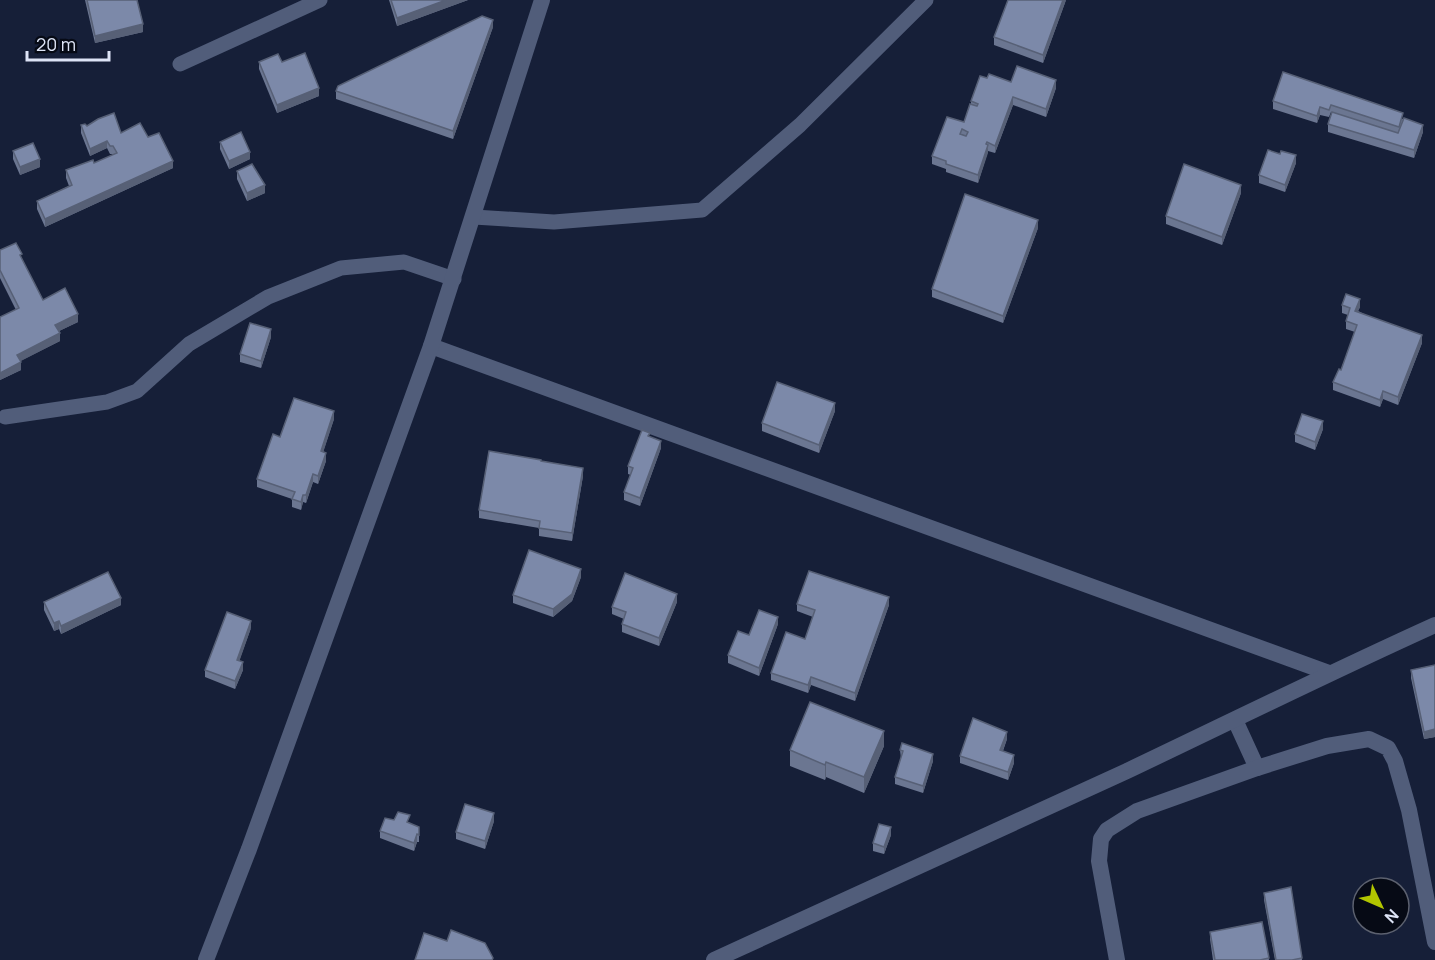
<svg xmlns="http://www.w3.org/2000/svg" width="1435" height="960" viewBox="0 0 1435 960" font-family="Manrope,sans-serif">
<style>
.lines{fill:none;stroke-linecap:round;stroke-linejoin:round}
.service{stroke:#515d7a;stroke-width:15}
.minor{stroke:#515d7a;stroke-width:16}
.tertiary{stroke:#515d7a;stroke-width:16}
.wall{fill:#6b7691}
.shaded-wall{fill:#576076}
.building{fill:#7c89a9;stroke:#576076;stroke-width:1.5;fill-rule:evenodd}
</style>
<rect width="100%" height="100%" fill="#161f38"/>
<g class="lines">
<g class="service">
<path d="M180,64L320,0"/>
<path d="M474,217L554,222L702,210L800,125L926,0"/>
<path d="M5,417L107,402L137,391L189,344L268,297L341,268L404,262L454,279"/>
</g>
<g class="minor">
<path d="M1235,720L1257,768"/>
<path d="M1117,960L1099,861L1101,839L1107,830L1137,811L1257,768L1327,746L1369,739L1388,748L1395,761L1409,810L1435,942"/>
</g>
<g class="tertiary">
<path d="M431,346L1329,673"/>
<path d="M206,960L249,849L431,346L542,0"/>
<path d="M714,960C851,896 990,835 1127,771C1230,722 1331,672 1435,625"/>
</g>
</g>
<g class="wall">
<path d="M85,0H137L143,32L95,43Z"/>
<path d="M389,0H468L397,26Z"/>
<path d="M1066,0L1043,63L994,45V37Z"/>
<path d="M493,27L453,139L336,99V91Z"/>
<path d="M259,62H282L319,96L277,113L259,69Z"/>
<path d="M1283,72L1403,119L1423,132L1414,158L1328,132V124L1332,113L1331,112L1329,117L1320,115L1317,123L1273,109V101Z"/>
<path d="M987,78L1056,88L1046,117L1013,105L995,153L988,151L978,183L946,172V169L932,164V156L964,122L971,104V101Z"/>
<path d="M81,125L148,137L173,168L45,227L37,209V201L69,186L66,178V170L94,163L114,154H110L107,148L90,156L81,133Z"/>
<path d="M220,142L250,159L229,169L220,149Z"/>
<path d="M13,151L40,167L20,175L13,159Z"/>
<path d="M1280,154L1296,163L1285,192L1259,183V175Z"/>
<path d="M237,171L265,193L247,201L237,179Z"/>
<path d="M1241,193L1222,245L1166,224V216Z"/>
<path d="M1038,228L1003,323L932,297V289Z"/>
<path d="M0,250L22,259L43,300L78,322L59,331L60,341L20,361L21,370L0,380V317L16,310L0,278Z"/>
<path d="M1342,305L1360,307L1358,311L1422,343L1398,405L1383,399L1380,407L1333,390V382L1341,370L1355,332L1346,329V321L1348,315L1342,313Z"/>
<path d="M271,337L261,368L240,362V354Z"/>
<path d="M835,411L819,453L762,431V423Z"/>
<path d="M334,419L323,452L326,461L318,484L313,482L306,503L303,502L301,510L292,507V499L257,487V479L280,437Z"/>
<path d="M1323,429L1315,450L1295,442V434Z"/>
<path d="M650,437L661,448L640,506L624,500V492L631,475L628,474V466Z"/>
<path d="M541,462L583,476L572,541L539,536V528L479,518V510Z"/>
<path d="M581,577L572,601L553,617L513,603V595Z"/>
<path d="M44,602L121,605L61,634L59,629L54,631L44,610Z"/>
<path d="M677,602L659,646L622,632V624L624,619L612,614V607Z"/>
<path d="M797,604L889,605L855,701L811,685L808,693L771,680V673L805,639L813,617L797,611Z"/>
<path d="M778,624L759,676L728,663V655L749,635Z"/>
<path d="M251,628L239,661L243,670L235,689L205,677V670Z"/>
<path d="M1435,665V737L1424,739L1411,678V670Z"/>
<path d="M1007,739L1003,751L1014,763L1008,780L960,763V756Z"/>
<path d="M884,746L864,793L826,777L825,780L790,766V750Z"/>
<path d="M900,750L933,761L923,793L895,784V777L901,758Z"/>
<path d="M394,820L410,823L419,835V842H417L414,851L380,838V831Z"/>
<path d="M494,821L485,849L456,839V832Z"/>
<path d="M891,835L884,854L873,851V843Z"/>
<path d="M1291,887L1302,960H1275L1264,900V893Z"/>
<path d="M1262,922L1269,960H1213L1210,939V932Z"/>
</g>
<g class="shaded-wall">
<path d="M446,0H468L397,26V18Z"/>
<path d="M1063,0H1066L1043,63V55Z"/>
<path d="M493,20V27L453,139V131Z"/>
<path d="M143,24V32L95,43V36Z"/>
<path d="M1056,80V88L1046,117V109Z"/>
<path d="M319,88V96L277,113V105Z"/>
<path d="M1013,97V105L995,153V146Z"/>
<path d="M1320,107V115L1317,123V116Z"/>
<path d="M1423,125V132L1414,158V150Z"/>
<path d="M107,141V148L90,156V149Z"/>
<path d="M987,142V150L988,145V153L978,183V175Z"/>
<path d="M250,152V159L229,169V161Z"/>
<path d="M1296,155V163L1285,192V185Z"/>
<path d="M40,159V167L20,175V167Z"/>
<path d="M173,161V168L45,227V219Z"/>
<path d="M265,185V193L247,201V193Z"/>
<path d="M1241,185V193L1222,245V237Z"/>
<path d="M1038,220V228L1003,323V316Z"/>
<path d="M1360,299V307L1355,318V311Z"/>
<path d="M78,314V322L55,333V325Z"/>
<path d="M271,329V337L261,368V361Z"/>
<path d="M60,333V341L17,363V355Z"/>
<path d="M1422,335V343L1398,405V397Z"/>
<path d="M21,362V370L0,380V373Z"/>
<path d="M1383,391V399L1380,407V400Z"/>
<path d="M835,403V411L819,453V445Z"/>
<path d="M334,411V419L321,459V451Z"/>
<path d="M1323,421V429L1315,450V442Z"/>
<path d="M661,441V448L640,506V498Z"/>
<path d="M326,453V461L318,484V476Z"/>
<path d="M583,468V476L572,541V533Z"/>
<path d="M313,474V482L306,503V495Z"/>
<path d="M303,495V502L301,510V502Z"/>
<path d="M581,569V577L572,601L553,617V609Z"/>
<path d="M677,594V602L659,646V638Z"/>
<path d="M889,597V605L855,701V693Z"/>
<path d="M121,598V605L61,634V626Z"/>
<path d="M778,617V624L759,676V668Z"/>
<path d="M59,621V629L54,631V623Z"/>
<path d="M251,621V628L237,668V660Z"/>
<path d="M243,662V670L235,689V681Z"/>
<path d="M811,677V685L808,693V685Z"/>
<path d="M1435,729V737L1424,739V732Z"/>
<path d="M884,731V746L864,793V777Z"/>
<path d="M1007,732V739L1000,758V750Z"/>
<path d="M933,754V761L923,793V786Z"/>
<path d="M1014,755V763L1008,780V772Z"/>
<path d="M826,762V777L825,780V765Z"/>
<path d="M494,813V821L485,849V841Z"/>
<path d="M891,827V835L884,854V847Z"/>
<path d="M417,834V842L414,851V843Z"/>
</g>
<g class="building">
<path d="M87,0H137L143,24L95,36Z"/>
<path d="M391,0H446L397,18Z"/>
<path d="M1008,0H1063L1043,55L994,37Z"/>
<path d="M482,16L493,20L453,131L336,91L338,86Z"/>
<path d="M305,53L319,88L277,105L259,62L278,54L282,62Z"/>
<path d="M1017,66L1056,80L1046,109L1013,97L995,146L987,142L986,144L988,145L978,175L946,164V161L932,156L947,117L964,122L970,104L977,106L978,104L971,101L980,76L987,78L989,74L1011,82ZM962,129L968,132L966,136L960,134Z"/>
<path d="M1283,72L1403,113L1399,127L1331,105L1329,110L1320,107L1317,116L1273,101Z"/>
<path d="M1332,112L1398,133L1404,118L1423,125L1414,150L1328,124Z"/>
<path d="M114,113L121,133L140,123L148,137L159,133L173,161L45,219L37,201L72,185L66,170L93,160L94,163L117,153L113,146H110L107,141L90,149L81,125L85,124L87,126L98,119Z"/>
<path d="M241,132L250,152L229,161L220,142Z"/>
<path d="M33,143L40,159L20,167L13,151Z"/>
<path d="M1268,150L1280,154L1281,151L1296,155L1285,185L1259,175Z"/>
<path d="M252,164L265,185L247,193L237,171Z"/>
<path d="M1184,164L1241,185L1222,237L1166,216Z"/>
<path d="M965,194L1038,220L1003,316L932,289Z"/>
<path d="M16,243L22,254L20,255L43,300L65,288L78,314L55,325L60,333L17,355L21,362L0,373V317L19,308L0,270V250Z"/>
<path d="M1346,294L1360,299L1355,311L1422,335L1398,397L1383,391L1380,400L1333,382L1339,369L1341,370L1357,325L1346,321L1350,308L1342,305Z"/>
<path d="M250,323L271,329L261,361L240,354Z"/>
<path d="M777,382L835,403L819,445L762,423Z"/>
<path d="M294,398L334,411L321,451L326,453L318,476L313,474L306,495H303L301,502L292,499L295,492L257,479L273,434L280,437Z"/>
<path d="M1302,414L1323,421L1315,442L1295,434Z"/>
<path d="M642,430L650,433L648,436L661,441L640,498L624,492L633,468L628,466Z"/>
<path d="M489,451L541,460V461L583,468L572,533L539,528L540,521L479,510Z"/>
<path d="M529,550L581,569L572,594L553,609L513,595Z"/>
<path d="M809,571L889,597L855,693L811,677L808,685L771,673L786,632L805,639L815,610L797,604Z"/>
<path d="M108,572L121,598L61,626L59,621L54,623L44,602Z"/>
<path d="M625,573L677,594L659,638L622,624L626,612L612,607Z"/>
<path d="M759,610L778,617L759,668L728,655L738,631L749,635Z"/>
<path d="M227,612L251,621L237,660L243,662L235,681L205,670Z"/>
<path d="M1435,665V729L1424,732L1411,670Z"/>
<path d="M810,702L884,731L864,777L826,762L825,765L790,750Z"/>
<path d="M973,718L1007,732L1000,750L1014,755L1008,772L960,756Z"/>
<path d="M902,743L933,754L923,786L895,777L903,751L900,750Z"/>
<path d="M465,804L494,813L485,841L456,832Z"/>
<path d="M398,812L410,815L407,822L419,827V835L417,834L414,843L380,831L385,818L394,820Z"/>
<path d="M879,824L891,827L884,847L873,843Z"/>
<path d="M1291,887L1302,958L1292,960H1276L1264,893Z"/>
<path d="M1262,922L1269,958L1260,960H1215L1210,932Z"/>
<path d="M451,930L485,943L493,958L492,960H415L424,933L447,941Z"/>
</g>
<g transform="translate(1381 906) rotate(134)"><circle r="28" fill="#060a15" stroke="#5c616f" stroke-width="1.5"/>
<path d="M0-4.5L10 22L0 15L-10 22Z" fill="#b1c500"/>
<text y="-9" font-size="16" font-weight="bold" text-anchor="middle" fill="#dde4f6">N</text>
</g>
<path d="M27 51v9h82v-9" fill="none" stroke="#dde4f6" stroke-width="3"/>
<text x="36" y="51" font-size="18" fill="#dde4f6" stroke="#060a15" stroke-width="4.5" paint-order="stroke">20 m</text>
</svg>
